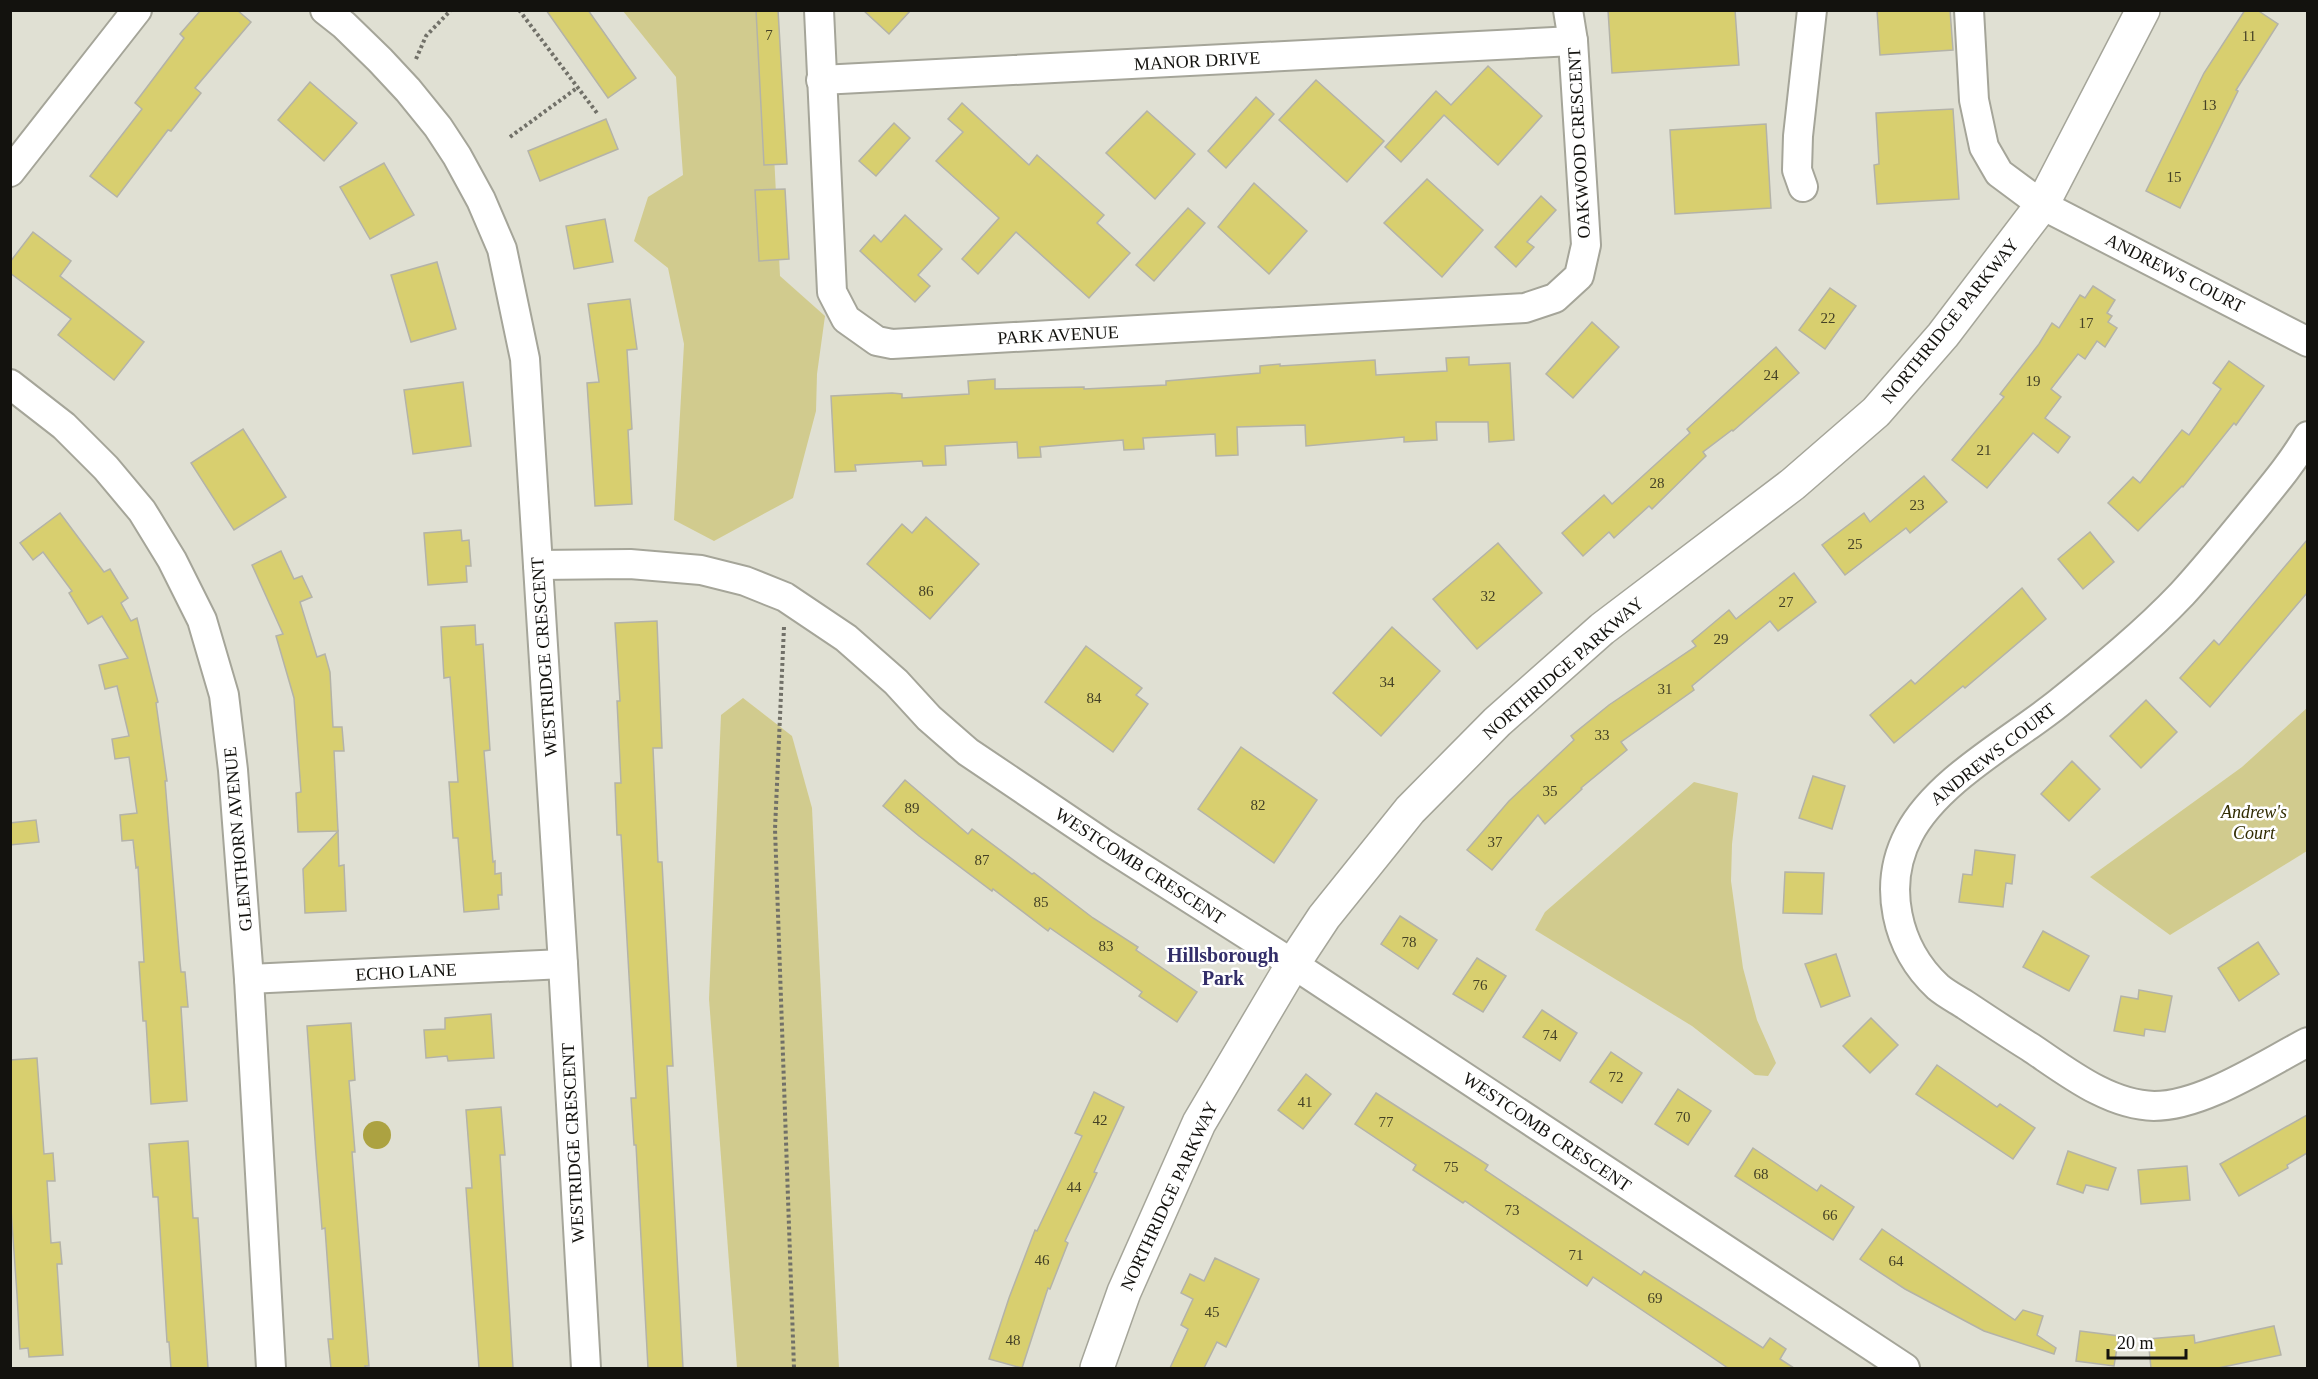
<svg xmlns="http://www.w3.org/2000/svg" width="2318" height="1379" viewBox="0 0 2318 1379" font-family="Georgia,serif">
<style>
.green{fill:#d1cb8e}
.water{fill:#aca241}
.building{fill:#d8cf6f;stroke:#b4b3a8;stroke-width:1.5}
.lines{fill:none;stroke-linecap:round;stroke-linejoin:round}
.minor-casing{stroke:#a5a599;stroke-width:32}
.tertiary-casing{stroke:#a5a599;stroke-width:36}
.path{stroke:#717068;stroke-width:4;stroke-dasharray:3 3;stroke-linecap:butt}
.minor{stroke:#fff;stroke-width:28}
.tertiary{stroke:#fff;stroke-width:33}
.labels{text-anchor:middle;stroke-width:5;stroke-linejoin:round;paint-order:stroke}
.number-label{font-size:15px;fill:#444126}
.street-label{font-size:18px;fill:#13120e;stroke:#fff}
.park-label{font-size:18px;font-style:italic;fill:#322d03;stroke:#fff}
.neighbourhood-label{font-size:20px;font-weight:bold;fill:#332e69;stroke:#fff}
</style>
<rect width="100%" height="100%" fill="#e0e0d3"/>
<g class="green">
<path d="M623,11H767L780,276L825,316L817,374L816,411L793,498L714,541L674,520L684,344L668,268L634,241L648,197L683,175L676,77Z"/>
<path d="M743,698L792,736L812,808L839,1368H737L709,999L721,715Z"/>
<path d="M2307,708V851L2170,935L2090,877L2242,767Z"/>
<path d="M1694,782L1738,793L1732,844L1731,881L1743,968L1757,1020L1776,1063L1768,1076L1755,1075L1692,1026L1535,930L1545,912Z"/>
</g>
<circle class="water" cx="377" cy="1135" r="14"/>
<g class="building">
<path d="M201,10H237L251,22L195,88L201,93L171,131L168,130L117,197L90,176L142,109L135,103L184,38L180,34Z"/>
<path d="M546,10H588L636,78L608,98Z"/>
<path d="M756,10H778L787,164L764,165Z"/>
<path d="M863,10H911L889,34Z"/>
<path d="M1608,10H1735L1739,65L1612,73Z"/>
<path d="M1877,10H1950L1953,50L1880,55Z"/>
<path d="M2245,10H2257L2278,24L2236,90L2238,91L2180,208L2146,191L2204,73Z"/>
<path d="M1488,66L1542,116L1498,165L1444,115L1401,162L1385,147L1436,91L1451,105Z"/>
<path d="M1316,80L1384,141L1347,182L1279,120Z"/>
<path d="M310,82L357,123L324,161L278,120Z"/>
<path d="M1256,97L1274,114L1226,168L1208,151Z"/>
<path d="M962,103L1029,165L1037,155L1104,215L1097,223L1130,253L1089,298L1016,232L978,274L962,259L999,218L936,161L963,132L948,119Z"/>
<path d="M1953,109L1959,199L1877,204L1874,165L1879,164L1876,113Z"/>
<path d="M1147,111L1195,154L1155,199L1106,153Z"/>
<path d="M606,119L618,149L540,181L528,151Z"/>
<path d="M894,123L910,138L876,176L859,161Z"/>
<path d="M1766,124L1771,208L1675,214L1670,130Z"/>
<path d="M384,163L414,215L370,239L340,187Z"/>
<path d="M1427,179L1483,230L1442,277L1384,223Z"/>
<path d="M1254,183L1307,231L1269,274L1218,227Z"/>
<path d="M785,189L789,259L759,261L755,190Z"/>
<path d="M1541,196L1556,210L1527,242L1534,247L1516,267L1495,247Z"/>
<path d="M1188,208L1205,223L1154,281L1136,265Z"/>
<path d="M905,215L942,249L918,275L930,286L915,302L860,251L874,235L881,242Z"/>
<path d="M605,219L613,262L574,269L566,226Z"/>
<path d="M33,232L71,261L60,276L144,342L114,380L58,335L71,319L10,273V262Z"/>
<path d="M437,262L456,329L411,342L391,275Z"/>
<path d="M2093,286L2115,300L2107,313L2112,316L2108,322L2117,328L2105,347L2097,341L2085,359L2078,354L2051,389L2061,397L2045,418L2070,437L2058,453L2033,433L1987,488L1952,460L2004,397L2000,394L2039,344L2052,323L2059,328L2080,295L2085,298Z"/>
<path d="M1830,288L1856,306L1825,349L1799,330Z"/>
<path d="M630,299L637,349L627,350L632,429L628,430L632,504L595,506L587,383L599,382L588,304Z"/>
<path d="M1592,322L1619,347L1573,398L1546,374Z"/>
<path d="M1776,347L1799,373L1733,431L1732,430L1703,452L1706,456L1652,509L1649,506L1614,538L1609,532L1583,556L1562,533L1604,495L1612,504L1690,433L1687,429Z"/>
<path d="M1469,357V365L1510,363L1514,440L1489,442L1488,422H1436L1437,440L1404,442V437L1306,446L1305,425L1237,427L1238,455L1216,456L1215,434L1143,438L1144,449L1124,450L1123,440L1040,447L1041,457L1018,458L1017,442L945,446L946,465L923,466L922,461L855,465L856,471L835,472L831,396L892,393L902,394V398L969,394L968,381L995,379V389L1084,387V389L1166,385V381L1260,373V366L1280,364V366L1375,360L1376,375L1447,371L1446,358Z"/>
<path d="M2229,361L2264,386L2236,425L2234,423L2183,487L2182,486L2138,531L2108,503L2133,477L2140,483L2182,430L2189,435L2221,389L2213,383Z"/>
<path d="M463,382L471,446L413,454L404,390Z"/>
<path d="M243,429L286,497L234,530L191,463Z"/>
<path d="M1924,476L1947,502L1910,533L1906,528L1845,575L1822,545L1864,513L1870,522Z"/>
<path d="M60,513L104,572L110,569L128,598L121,603L131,621L137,618L158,702L156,703L167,781H165L180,963L181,972H185L188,1007H181L187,1101L151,1104L146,1021H143L139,962H144L138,867L136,868L133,840L122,841L120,815L137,813L129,757L115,759L112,739L129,736L117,686L105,689L99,665L128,658L102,616L88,624L69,593L72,591L43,552L33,560L20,543Z"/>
<path d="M926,517L979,564L930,619L867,564L902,524L912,533Z"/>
<path d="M461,530L462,541L469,540L471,566H466L467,582L428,585L424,533Z"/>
<path d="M2090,532L2114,562L2083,589L2058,559Z"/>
<path d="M2307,540V593L2210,707L2180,678L2214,640L2219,645Z"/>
<path d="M1498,543L1542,593L1477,649L1433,599Z"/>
<path d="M281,551L294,579L302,576L312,597L300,602L317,657L325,654L330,672L333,727H342L344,751H334L338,831L298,832L296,793L301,792L294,698L276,636L283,634L252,565Z"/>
<path d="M1794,573L1816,602L1778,631L1770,621L1692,686L1694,690L1621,742L1627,750L1581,788L1582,789L1545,824L1538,815L1492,870L1467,850L1509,801L1574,740L1571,736L1609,705L1696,646L1692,641L1729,610L1736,619Z"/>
<path d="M2022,588L2046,619L1965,688L1963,686L1894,743L1870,715L1911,680L1915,684Z"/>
<path d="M657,621L662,748H653L658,862H662L673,1066H667L683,1368H648L636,1145H634L631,1098H636L628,958L621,835H617L615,783H621L617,701H620L615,623Z"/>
<path d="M475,625L476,645L483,644L490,750L484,751L493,862L495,861V874L501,873L502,895H498L499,909L464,912L458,838H453L449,782H458L450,677L444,678L441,627Z"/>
<path d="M1392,627L1440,671L1381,736L1333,693Z"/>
<path d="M1086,646L1142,688L1136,695L1148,704L1113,752L1045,702Z"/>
<path d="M2146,700L2177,732L2141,768L2110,736Z"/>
<path d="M1241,747L1317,800L1274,863L1198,809Z"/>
<path d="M2072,761L2100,789L2069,821L2041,794Z"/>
<path d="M1813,776L1845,786L1832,829L1799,818Z"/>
<path d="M905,780L968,834L972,829L1032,874L1034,873L1093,918L1138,947L1136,950L1197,992L1177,1022L1139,996L1142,992L1050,928L1048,931L993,889L992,891L919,836L883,806Z"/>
<path d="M36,820L39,842L10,845V823Z"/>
<path d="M338,831L339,866L344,865L346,911L305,913L303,869Z"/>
<path d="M1975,850L2015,855L2012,884L2006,883L2003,907L1959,902L1963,874L1972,875Z"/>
<path d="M1785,872L1824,873L1822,914L1783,913Z"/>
<path d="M1400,916L1437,940L1418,969L1381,944Z"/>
<path d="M2043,931L2089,956L2069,991L2023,967Z"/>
<path d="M2258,942L2279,974L2239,1001L2218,968Z"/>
<path d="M1836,954L1850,996L1821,1007L1805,964Z"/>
<path d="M1477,958L1506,976L1483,1012L1453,994Z"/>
<path d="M2139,990L2172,996L2165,1032L2145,1029L2144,1036L2114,1031L2121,996L2138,999Z"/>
<path d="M1542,1010L1577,1033L1560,1061L1523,1037Z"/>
<path d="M491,1014L494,1058L448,1061L447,1056L426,1058L424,1030L445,1029V1018Z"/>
<path d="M1871,1018L1898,1045L1870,1073L1843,1046Z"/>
<path d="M351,1023L355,1080L349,1081L355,1152H352L369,1366H365L366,1368H331L328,1339H333L325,1228L322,1229L316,1155L307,1026Z"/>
<path d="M1611,1052L1642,1073L1622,1103L1590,1082Z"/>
<path d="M37,1058L44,1154L53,1153L55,1181H47L51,1243L60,1242L62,1264H57L63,1355L29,1357L28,1348L20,1349L17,1294L10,1195V1060Z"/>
<path d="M1937,1065L1997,1107L2000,1104L2035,1128L2013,1159L1916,1094Z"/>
<path d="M1306,1074L1331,1094L1303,1129L1278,1110Z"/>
<path d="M1678,1089L1711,1111L1688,1145L1655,1124Z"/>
<path d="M1094,1092L1124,1107L1094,1172L1097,1173L1065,1241L1068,1243L1050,1289L1048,1288L1022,1368L989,1359L1009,1298L1035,1230L1037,1231L1082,1136L1075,1133Z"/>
<path d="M1376,1093L1488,1165L1485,1170L1641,1275L1644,1271L1763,1348L1770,1338L1786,1349L1780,1359L1794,1368H1728L1593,1277L1587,1286L1465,1201L1463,1203L1413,1170L1416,1165L1355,1124Z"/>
<path d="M501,1107L505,1155H500L513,1368H479L466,1188H472L466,1110Z"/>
<path d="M2307,1115V1153L2287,1165L2288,1168L2239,1196L2220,1164Z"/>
<path d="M188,1141L193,1218H198L208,1368H171L169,1342H167L158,1197H153L149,1144Z"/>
<path d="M1753,1148L1817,1191L1821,1185L1854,1207L1833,1240L1735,1176Z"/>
<path d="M2068,1151L2116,1168L2108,1190L2086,1185L2083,1193L2057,1184Z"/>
<path d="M2187,1166L2190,1200L2141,1204L2138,1170Z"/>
<path d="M1882,1229L2015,1320L2023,1310L2043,1316L2037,1335L2056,1348L2054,1354L1984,1331L1905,1289L1864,1262L1860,1259Z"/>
<path d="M1215,1258L1259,1279L1226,1347L1217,1342L1204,1368H1170L1188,1329L1181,1325L1193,1299L1181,1293L1190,1274L1204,1281Z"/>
<path d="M2274,1326L2281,1355L2218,1368H2151L2148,1339L2194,1335L2195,1343Z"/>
<path d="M2080,1331L2119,1336L2114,1366L2076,1361Z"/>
</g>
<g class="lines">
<g class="minor-casing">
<g id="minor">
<path d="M325,10L344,25L380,60L408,90L438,127L457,156L481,200L502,249L525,359L563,964L586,1368"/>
<path d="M819,10L832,292L846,319L877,341L892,344L1525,308L1555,298L1579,276L1586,245L1573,41L1568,10"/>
<path d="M1969,10L1974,100L1984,147L1999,173L2042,205L2308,342"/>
<path d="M821,80L1573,41"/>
<path d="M10,172L137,10"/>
<path d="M1803,187L1797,170L1798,136L1812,10"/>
<path d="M10,384L64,426L106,468L142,511L172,560L202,620L224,695L233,770L249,979L271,1368"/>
<path d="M2308,436C2291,465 2270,489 2249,515C2227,542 2205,569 2182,594C2145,633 2102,668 2060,702C2013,740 1937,780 1909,834C1882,885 1896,948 1938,987C1946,994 1958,1000 1967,1006C1988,1020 2009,1034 2030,1047C2066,1071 2108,1105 2154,1106C2203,1106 2265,1064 2308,1042"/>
<path d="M538,565L630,564L701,570L745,581L785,597L846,638L896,682L929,718L968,752L1106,845L1293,964L1905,1368"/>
<path d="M249,979L563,964"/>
</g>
</g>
<g class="tertiary-casing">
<path id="tertiary" d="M1097,1368L1124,1292L1199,1123L1293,964L1324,917L1410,810L1497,722L1602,629L1793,484L1876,412L1943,335L2042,205L2143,10"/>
</g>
<g class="path">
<path d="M519,10L597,113"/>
<path d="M416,59L426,36L451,10"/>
<path d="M510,137L577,88"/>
<path d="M784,627L775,829L794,1368"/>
</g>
<use href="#minor" class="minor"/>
<use href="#tertiary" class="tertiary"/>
</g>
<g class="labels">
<g class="number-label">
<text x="769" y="40">7</text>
<text x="2249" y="41">11</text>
<text x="2209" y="110">13</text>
<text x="2174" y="182">15</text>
<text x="1828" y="323">22</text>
<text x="2086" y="328">17</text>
<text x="1771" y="380">24</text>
<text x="2033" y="386">19</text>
<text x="1984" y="455">21</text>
<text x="1657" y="488">28</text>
<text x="1917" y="510">23</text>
<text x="1855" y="549">25</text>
<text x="926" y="596">86</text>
<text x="1488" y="601">32</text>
<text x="1786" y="607">27</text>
<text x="1721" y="644">29</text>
<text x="1387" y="687">34</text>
<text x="1665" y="694">31</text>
<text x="1094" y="703">84</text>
<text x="1602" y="740">33</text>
<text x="1550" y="796">35</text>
<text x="1258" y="810">82</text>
<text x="912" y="813">89</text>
<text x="1495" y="847">37</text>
<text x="982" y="865">87</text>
<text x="1041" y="907">85</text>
<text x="1409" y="947">78</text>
<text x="1106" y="951">83</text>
<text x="1480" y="990">76</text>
<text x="1550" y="1040">74</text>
<text x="1616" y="1082">72</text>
<text x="1305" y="1107">41</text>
<text x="1683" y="1122">70</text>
<text x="1100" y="1125">42</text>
<text x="1386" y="1127">77</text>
<text x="1451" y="1172">75</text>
<text x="1761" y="1179">68</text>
<text x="1074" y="1192">44</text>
<text x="1512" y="1215">73</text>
<text x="1830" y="1220">66</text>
<text x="1576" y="1260">71</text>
<text x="1042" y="1265">46</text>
<text x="1896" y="1266">64</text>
<text x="1655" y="1303">69</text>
<text x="1212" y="1317">45</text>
<text x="1013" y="1345">48</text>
</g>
<g class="street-label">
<text transform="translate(1197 61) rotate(-3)" y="6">MANOR DRIVE</text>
<text transform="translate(1579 143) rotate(-93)" y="6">OAKWOOD CRESCENT</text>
<text transform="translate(2175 273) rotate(27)" y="6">ANDREWS COURT</text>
<text transform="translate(1950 321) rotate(-51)" y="6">NORTHRIDGE PARKWAY</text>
<text transform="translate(1058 335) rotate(-3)" y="6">PARK AVENUE</text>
<text transform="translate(544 657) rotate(-94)" y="6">WESTRIDGE CRESCENT</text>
<text transform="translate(1563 668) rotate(-41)" y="6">NORTHRIDGE PARKWAY</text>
<text transform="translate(1993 754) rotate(-38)" y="6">ANDREWS COURT</text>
<text transform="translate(238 839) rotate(-95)" y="6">GLENTHORN AVENUE</text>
<text transform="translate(1140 866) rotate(33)" y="6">WESTCOMB CRESCENT</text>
<text transform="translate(406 972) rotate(-3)" y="6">ECHO LANE</text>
<text transform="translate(1547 1132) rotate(34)" y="6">WESTCOMB CRESCENT</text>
<text transform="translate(573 1143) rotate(-93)" y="6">WESTRIDGE CRESCENT</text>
<text transform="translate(1169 1196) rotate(-65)" y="6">NORTHRIDGE PARKWAY</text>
</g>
<g class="park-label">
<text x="2254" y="818">Andrew's<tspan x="2254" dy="21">Court</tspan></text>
</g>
<g class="neighbourhood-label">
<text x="1223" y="962">Hillsborough<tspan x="1223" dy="23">Park</tspan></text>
</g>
</g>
<rect width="2318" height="1379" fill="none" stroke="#13120e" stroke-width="24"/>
<path d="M2108 1349v9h78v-9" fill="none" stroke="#13120e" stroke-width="3"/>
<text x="2117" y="1349" font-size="18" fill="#13120e" stroke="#ffffff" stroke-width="4.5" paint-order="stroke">20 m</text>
</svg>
